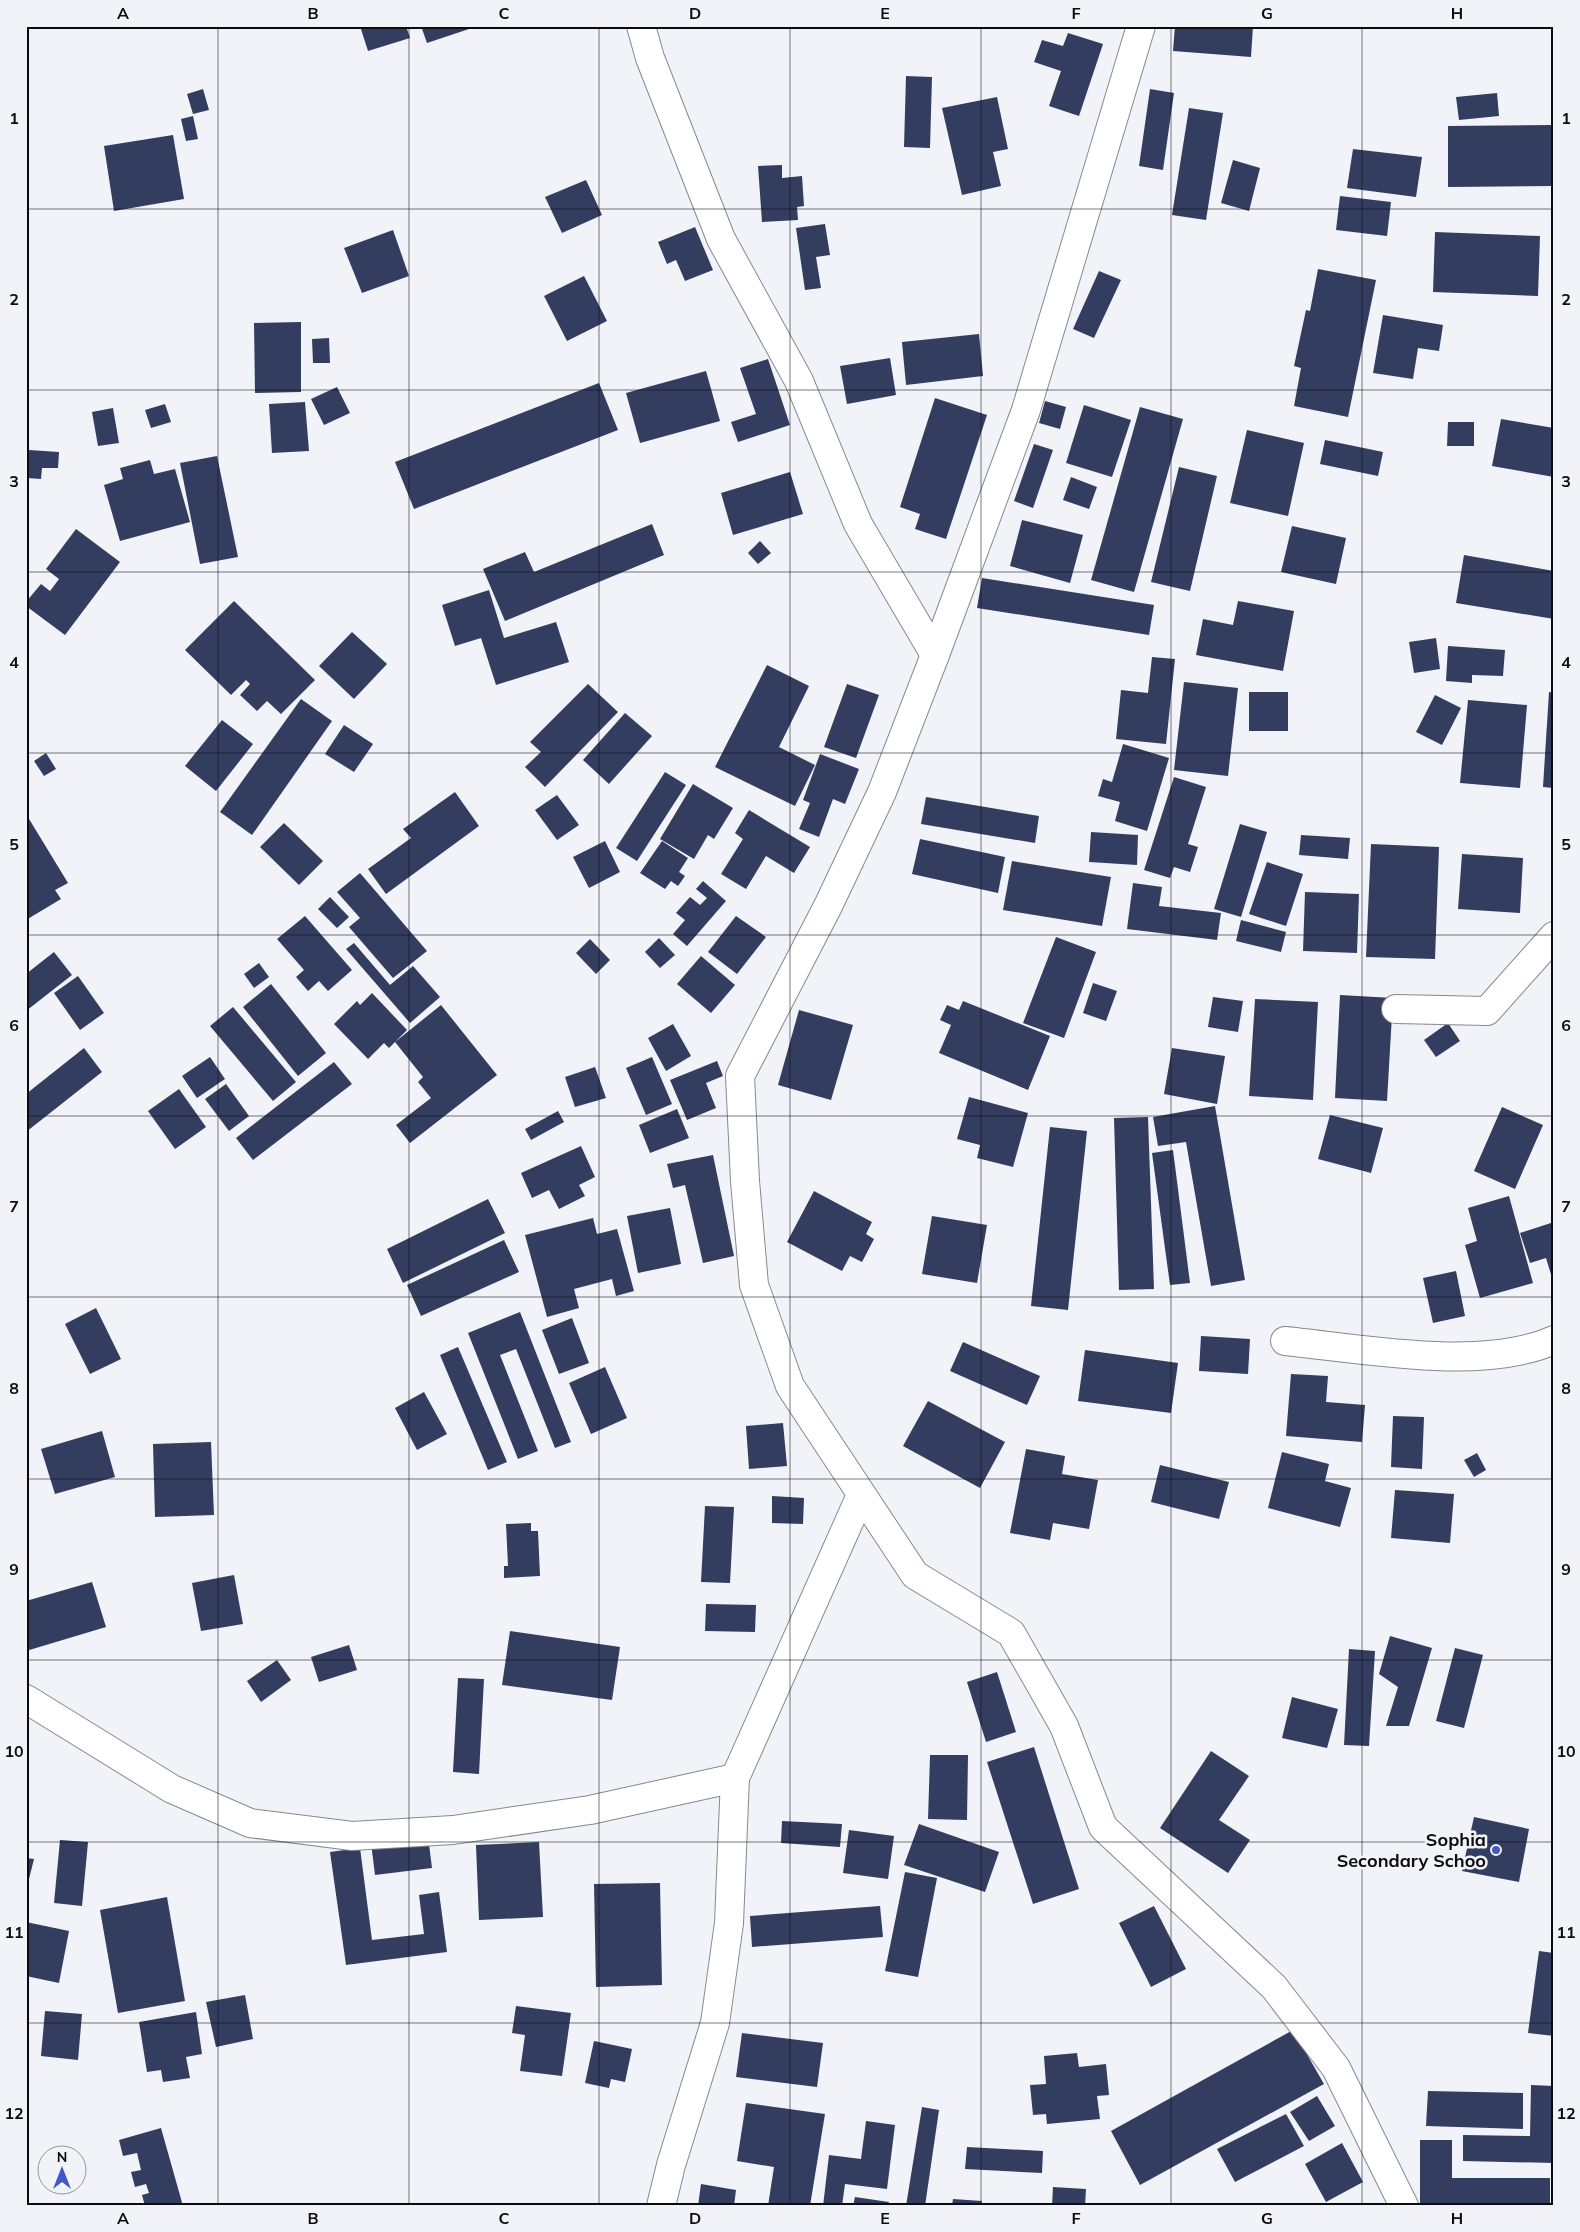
<svg xmlns="http://www.w3.org/2000/svg" width="1580" height="2232" viewBox="0 0 1580 2232" font-family="Mulish,sans-serif">
<style>
.building{fill:#333d60}
.lines{fill:none;stroke-linecap:round;stroke-linejoin:round}
.street-casing{stroke:#87898f;stroke-width:30}
.street{stroke:#fff;stroke-width:28}
.grid{fill:none;stroke:#0c0c0e;stroke-width:1;stroke-opacity:0.55}
.poi-dot{fill:#4157ca;stroke:#f1f3f9;stroke-width:2}
.labels{text-anchor:middle;stroke-width:5;stroke-linejoin:round;paint-order:stroke}
.poi-label{font-size:18px;font-weight:bold;fill:#0c0c0e;stroke:#f1f3f9;text-anchor:end}
.neatline{fill:none;stroke:#0c0c0e;stroke-width:2}
.grid-label{font-size:16px;text-anchor:middle;font-weight:bold;fill:#0c0c0e}
</style>
<rect width="100%" height="100%" fill="#f1f3f9"/>
<g class="building">
<path d="M360,26H406L410,38L368,51Z"/>
<path d="M421,26H475V27L427,43Z"/>
<path d="M1175,26H1253L1251,57L1173,51Z"/>
<path d="M1068,33L1103,44L1079,116L1049,106L1061,71L1034,62L1042,40L1063,46Z"/>
<path d="M906,76L932,77L930,148L904,147Z"/>
<path d="M203,89L209,110L193,114L187,94Z"/>
<path d="M1150,89L1174,93L1163,170L1139,166Z"/>
<path d="M1497,93L1499,116L1459,120L1456,97Z"/>
<path d="M997,97L1008,149L993,152L1001,186L962,195L942,108Z"/>
<path d="M1189,108L1223,113L1206,220L1172,215Z"/>
<path d="M193,116L198,139L186,141L181,119Z"/>
<path d="M1552,125L1553,186L1448,187V126Z"/>
<path d="M173,135L184,199L114,211L104,146Z"/>
<path d="M1353,149L1422,157L1416,197L1347,188Z"/>
<path d="M1233,160L1260,168L1249,211L1221,203Z"/>
<path d="M782,165V178L802,176L804,206L797,207L798,220L762,222L758,166Z"/>
<path d="M586,180L602,215L562,233L545,197Z"/>
<path d="M1340,196L1391,202L1387,236L1336,230Z"/>
<path d="M825,224L830,255L816,257L821,288L805,290L796,228Z"/>
<path d="M695,227L713,270L685,281L676,260L667,264L658,242Z"/>
<path d="M393,230L409,276L362,293L344,248Z"/>
<path d="M1435,232L1540,236L1538,296L1433,292Z"/>
<path d="M1318,269L1376,280L1348,417L1294,406L1301,368L1294,366L1306,310L1310,311Z"/>
<path d="M1099,271L1121,280L1094,338L1073,329Z"/>
<path d="M584,276L607,321L567,341L544,296Z"/>
<path d="M1383,315L1443,325L1439,351L1418,348L1413,379L1373,373Z"/>
<path d="M301,322V392L255,393L254,323Z"/>
<path d="M979,334L983,376L906,385L902,342Z"/>
<path d="M329,338L330,363H313L312,339Z"/>
<path d="M890,358L896,395L847,404L840,366Z"/>
<path d="M768,359L790,425L738,442L731,422L756,414L740,368Z"/>
<path d="M706,371L720,421L640,443L626,393Z"/>
<path d="M599,383L618,430L414,509L395,462Z"/>
<path d="M337,387L350,413L324,425L311,399Z"/>
<path d="M935,398L987,415L946,539L915,529L920,514L900,507Z"/>
<path d="M1045,401L1066,407L1060,429L1039,423Z"/>
<path d="M305,402L309,451L272,453L269,404Z"/>
<path d="M165,404L171,422L151,428L145,410Z"/>
<path d="M1084,405L1131,420L1112,477L1066,463Z"/>
<path d="M1140,407L1183,419L1134,592L1091,580Z"/>
<path d="M113,408L119,443L98,446L92,412Z"/>
<path d="M1501,419L1554,428V477L1492,466Z"/>
<path d="M1448,422H1474V446H1447Z"/>
<path d="M1247,430L1304,443L1288,516L1230,503Z"/>
<path d="M1325,440L1383,452L1378,476L1320,464Z"/>
<path d="M1034,444L1053,450L1033,508L1014,501Z"/>
<path d="M29,450L59,452L58,468H42L41,479L27,478Z"/>
<path d="M217,456L238,557L200,564L180,463Z"/>
<path d="M150,460L154,474L175,469L190,522L120,541L104,485L123,479L120,468Z"/>
<path d="M1179,467L1217,476L1190,591L1151,582Z"/>
<path d="M790,472L803,514L733,535L721,493Z"/>
<path d="M1071,477L1097,487L1089,509L1063,500Z"/>
<path d="M1022,520L1083,535L1070,583L1010,566Z"/>
<path d="M652,524L664,555L505,621L483,569L525,552L534,572Z"/>
<path d="M1292,526L1346,538L1336,584L1281,572Z"/>
<path d="M76,529L120,562L65,635L26,606V602L41,584L50,591L59,579L46,569Z"/>
<path d="M760,541L771,553L758,564L748,553Z"/>
<path d="M1464,555L1554,571V619L1456,603Z"/>
<path d="M982,578L1154,605L1149,635L977,608Z"/>
<path d="M489,590L504,638L556,622L569,662L496,685L481,638L455,646L442,605Z"/>
<path d="M234,601L315,680L281,714L267,701L257,711L240,695L250,684L246,680L231,695L185,650Z"/>
<path d="M1238,601L1294,611L1283,671L1196,655L1203,619L1233,625Z"/>
<path d="M352,632L387,664L354,699L319,666Z"/>
<path d="M1436,638L1440,669L1414,673L1409,642Z"/>
<path d="M1448,646L1505,650L1503,676L1472,675V683L1446,681Z"/>
<path d="M1152,657L1175,659L1166,744L1116,739L1121,690L1148,693Z"/>
<path d="M767,665L809,686L779,747L815,765L795,806L715,767Z"/>
<path d="M1184,682L1238,688L1228,776L1174,770Z"/>
<path d="M588,684L618,712L545,787L525,767L541,752L530,742Z"/>
<path d="M847,684L879,695L856,758L824,747Z"/>
<rect x="1249" y="692" width="39" height="39"/>
<path d="M1549,692L1554,693V788L1543,787Z"/>
<path d="M1435,695L1461,708L1442,745L1416,732Z"/>
<path d="M301,699L332,721L252,835L220,812Z"/>
<path d="M1468,700L1527,705L1520,788L1460,783Z"/>
<path d="M625,713L652,736L609,784L583,760Z"/>
<path d="M222,720L253,744L216,791L185,766Z"/>
<path d="M344,725L373,744L354,772L325,754Z"/>
<path d="M1123,744L1169,758L1147,831L1115,821L1120,802L1098,796L1103,779L1112,782Z"/>
<path d="M46,753L56,769L44,776L34,761Z"/>
<path d="M820,754L859,769L845,804L833,799L819,837L799,829L810,803L803,800Z"/>
<path d="M665,772L686,785L637,861L616,848Z"/>
<path d="M1174,777L1206,787L1188,844L1198,847L1190,872L1174,867L1170,878L1144,870Z"/>
<path d="M693,784L733,808L714,839L708,835L694,859L660,839Z"/>
<path d="M455,792L479,826L386,894L368,869L411,838L403,829Z"/>
<path d="M557,795L579,825L557,840L535,810Z"/>
<path d="M926,797L1039,816L1035,843L921,824Z"/>
<path d="M749,810L810,847L794,873L766,856L746,889L721,874L743,839L735,833Z"/>
<path d="M26,814L68,883L55,890L61,899L26,920Z"/>
<path d="M284,823L323,861L299,885L260,847Z"/>
<path d="M1240,824L1267,832L1241,917L1214,909Z"/>
<path d="M1091,832L1138,835L1137,865L1089,862Z"/>
<path d="M1301,835L1350,838L1348,859L1299,855Z"/>
<path d="M920,839L1005,857L998,893L912,874Z"/>
<path d="M605,841L620,872L589,888L573,857Z"/>
<path d="M662,841L688,858L679,872L685,876L678,886L671,881L665,889L640,873Z"/>
<path d="M1371,844L1439,847L1435,959L1366,957Z"/>
<path d="M1462,854L1523,858L1520,913L1458,909Z"/>
<path d="M1012,861L1111,877L1102,926L1003,910Z"/>
<path d="M1267,862L1303,874L1286,926L1249,914Z"/>
<path d="M360,873L427,951L393,978L349,927L360,918L337,892Z"/>
<path d="M703,881L726,901L687,946L673,934L685,920L676,913L690,897L700,905L707,898L696,889Z"/>
<path d="M1133,883L1162,887L1159,906L1221,913L1217,940L1127,929Z"/>
<path d="M1305,892L1359,894L1357,953L1303,951Z"/>
<path d="M330,897L349,917L337,928L318,909Z"/>
<path d="M305,916L352,970L328,991L319,981L308,991L296,977L304,970L277,939Z"/>
<path d="M736,916L766,937L737,974L708,952Z"/>
<path d="M1241,920L1286,932L1281,952L1236,941Z"/>
<path d="M1056,937L1096,952L1064,1038L1023,1023Z"/>
<path d="M659,938L675,955L660,968L645,952Z"/>
<path d="M590,939L610,960L596,974L576,953Z"/>
<path d="M354,943L390,985L413,966L440,997L410,1023L346,949Z"/>
<path d="M54,952L72,975L26,1011V974Z"/>
<path d="M701,956L735,985L711,1013L677,984Z"/>
<path d="M259,963L269,977L254,988L244,974Z"/>
<path d="M78,976L104,1013L80,1030L54,993Z"/>
<path d="M1093,983L1117,991L1106,1021L1083,1013Z"/>
<path d="M271,984L326,1053L298,1076L243,1007Z"/>
<path d="M372,993L407,1030L395,1042L441,1005L497,1075L410,1143L396,1125L431,1098L418,1082L423,1077L395,1042L389,1048L384,1043L368,1059L334,1024L357,1001L360,1005Z"/>
<path d="M1340,995L1393,998L1387,1101L1335,1098Z"/>
<path d="M1213,997L1243,1001L1238,1032L1208,1027Z"/>
<path d="M1255,999L1318,1002L1313,1100L1249,1096Z"/>
<path d="M963,1001L1050,1036L1028,1090L939,1053L951,1025L940,1020L947,1005L959,1010Z"/>
<path d="M233,1007L296,1082L273,1101L210,1026Z"/>
<path d="M799,1010L853,1025L831,1100L778,1085Z"/>
<path d="M1448,1023L1460,1041L1436,1057L1424,1040Z"/>
<path d="M673,1024L691,1056L666,1071L648,1038Z"/>
<path d="M84,1048L102,1072L26,1132V1094Z"/>
<path d="M1172,1048L1225,1056L1217,1104L1164,1094Z"/>
<path d="M210,1057L225,1079L197,1098L182,1076Z"/>
<path d="M652,1057L672,1104L646,1115L626,1068Z"/>
<path d="M717,1061L723,1076L706,1083L716,1108L687,1120L670,1080Z"/>
<path d="M334,1062L352,1084L253,1160L236,1138Z"/>
<path d="M595,1067L606,1098L575,1107L565,1077Z"/>
<path d="M226,1084L249,1116L229,1131L205,1099Z"/>
<path d="M179,1089L206,1127L175,1149L148,1111Z"/>
<path d="M969,1097L1028,1113L1013,1167L977,1158L980,1145L957,1139Z"/>
<path d="M1215,1106L1245,1280L1211,1286L1186,1142L1158,1146L1153,1117Z"/>
<path d="M1502,1107L1543,1125L1515,1189L1474,1171Z"/>
<path d="M677,1109L689,1138L650,1153L639,1125Z"/>
<path d="M558,1111L564,1122L531,1140L525,1129Z"/>
<path d="M1551,1111H1554V1161H1552Z"/>
<path d="M1330,1115L1383,1128L1371,1173L1318,1159Z"/>
<path d="M1148,1117L1154,1289L1119,1290L1114,1118Z"/>
<path d="M1050,1127L1087,1131L1068,1310L1031,1306Z"/>
<path d="M581,1146L595,1177L579,1185L585,1196L559,1209L549,1190L532,1198L521,1173Z"/>
<path d="M1173,1150L1190,1283L1170,1285L1152,1153Z"/>
<path d="M713,1155L734,1256L703,1263L685,1185L673,1188L667,1164Z"/>
<path d="M814,1191L872,1222L866,1234L874,1239L862,1262L850,1256L842,1271L787,1242Z"/>
<path d="M1509,1196L1533,1283L1480,1298L1465,1245L1477,1241L1468,1208Z"/>
<path d="M488,1199L505,1233L403,1283L387,1249Z"/>
<path d="M670,1208L681,1264L638,1273L627,1216Z"/>
<path d="M932,1216L987,1225L977,1283L922,1274Z"/>
<path d="M593,1218L597,1234L617,1229L634,1291L616,1296L612,1279L574,1289L579,1308L547,1317L525,1235Z"/>
<path d="M1554,1222V1281H1553L1546,1258L1530,1263L1520,1233Z"/>
<path d="M504,1240L519,1272L421,1316L407,1285Z"/>
<path d="M1456,1271L1465,1316L1433,1323L1423,1278Z"/>
<path d="M96,1308L121,1359L90,1374L65,1324Z"/>
<path d="M520,1312L571,1442L555,1448L516,1349L500,1355L538,1451L518,1459L468,1333Z"/>
<path d="M572,1318L589,1363L559,1374L542,1330Z"/>
<path d="M1201,1336L1250,1339L1248,1374L1199,1371Z"/>
<path d="M963,1342L1040,1376L1027,1405L950,1371Z"/>
<path d="M458,1347L507,1462L488,1470L440,1355Z"/>
<path d="M1085,1350L1178,1363L1171,1413L1078,1401Z"/>
<path d="M605,1367L627,1418L591,1434L569,1383Z"/>
<path d="M1291,1374L1328,1376L1326,1402L1365,1405L1362,1442L1286,1436Z"/>
<path d="M424,1392L447,1434L417,1450L395,1408Z"/>
<path d="M928,1401L1005,1442L980,1488L903,1446Z"/>
<path d="M1393,1416L1424,1417L1422,1469L1391,1467Z"/>
<path d="M783,1423L787,1466L749,1469L746,1426Z"/>
<path d="M102,1431L115,1477L55,1494L41,1449Z"/>
<path d="M211,1442L214,1515L155,1517L153,1444Z"/>
<path d="M1026,1449L1065,1456L1062,1474L1098,1480L1089,1529L1053,1523L1050,1540L1010,1533Z"/>
<path d="M1282,1452L1329,1464L1325,1481L1351,1488L1340,1527L1268,1508Z"/>
<path d="M1477,1453L1486,1470L1474,1477L1464,1460Z"/>
<path d="M1160,1465L1229,1482L1219,1519L1151,1502Z"/>
<path d="M1395,1490L1454,1494L1450,1543L1391,1538Z"/>
<path d="M772,1496L804,1498L803,1524L772,1523Z"/>
<path d="M705,1506L734,1507L730,1583L701,1582Z"/>
<path d="M531,1523V1531H538L540,1576L504,1578V1566H508L506,1524Z"/>
<path d="M234,1575L243,1624L201,1631L192,1583Z"/>
<path d="M92,1582L106,1627L26,1651V1601Z"/>
<path d="M706,1604L756,1605L755,1632L705,1631Z"/>
<path d="M510,1631L620,1647L612,1700L502,1685Z"/>
<path d="M1390,1636L1432,1648L1409,1726H1386L1398,1687L1379,1674Z"/>
<path d="M349,1645L357,1670L319,1682L311,1657Z"/>
<path d="M1455,1648L1483,1655L1464,1728L1436,1721Z"/>
<path d="M1349,1649L1375,1651L1369,1746L1344,1745Z"/>
<path d="M277,1660L291,1680L261,1702L247,1681Z"/>
<path d="M997,1672L1016,1732L986,1742L967,1682Z"/>
<path d="M458,1678L484,1679L479,1774L453,1772Z"/>
<path d="M1292,1697L1338,1709L1327,1748L1282,1738Z"/>
<path d="M1034,1747L1079,1889L1033,1904L987,1762Z"/>
<path d="M1211,1751L1249,1776L1219,1820L1250,1840L1228,1873L1160,1828Z"/>
<path d="M930,1755H968L967,1820L928,1819Z"/>
<path d="M1474,1817L1529,1829L1519,1882L1462,1871Z"/>
<path d="M782,1821L842,1824L840,1847L781,1843Z"/>
<path d="M919,1824L999,1852L985,1892L904,1865Z"/>
<path d="M849,1830L894,1836L888,1879L843,1873Z"/>
<path d="M428,1836L432,1868L375,1875L371,1843Z"/>
<path d="M60,1840L88,1842L82,1906L54,1903Z"/>
<path d="M539,1842L543,1917L479,1920L476,1845Z"/>
<path d="M360,1848L372,1940L424,1934L419,1895L439,1892L447,1952L346,1965L330,1852Z"/>
<path d="M26,1858L34,1859L27,1887H26Z"/>
<path d="M905,1872L937,1878L918,1977L885,1971Z"/>
<path d="M660,1883L662,1985L596,1987L594,1884Z"/>
<path d="M167,1897L185,2001L118,2013L100,1910Z"/>
<path d="M880,1906L883,1937L752,1947L750,1916Z"/>
<path d="M1154,1906L1186,1969L1151,1987L1119,1923Z"/>
<path d="M26,1922L69,1931L59,1983L26,1976Z"/>
<path d="M1539,1951L1554,1953V2036L1528,2033Z"/>
<path d="M245,1995L253,2039L216,2047L206,2002Z"/>
<path d="M516,2006L571,2013L562,2076L520,2071L525,2035L512,2033Z"/>
<path d="M45,2011L82,2014L78,2060L41,2056Z"/>
<path d="M196,2012L202,2054L186,2057L190,2078L163,2082L161,2070L147,2072L139,2022Z"/>
<path d="M1293,2030L1324,2084L1140,2185L1111,2131Z"/>
<path d="M742,2033L823,2043L817,2087L736,2077Z"/>
<path d="M594,2041L632,2049L625,2082L611,2079L609,2088L585,2083Z"/>
<path d="M1077,2053L1079,2067L1106,2064L1109,2095L1097,2096L1100,2119L1047,2124L1046,2114L1033,2115L1030,2085L1046,2084L1044,2056Z"/>
<path d="M1531,2085L1554,2086V2163L1463,2161V2135L1530,2136Z"/>
<path d="M1428,2091L1523,2093V2129L1426,2126Z"/>
<path d="M1317,2096L1335,2126L1309,2141L1290,2112Z"/>
<path d="M746,2103L825,2114L810,2206H768L774,2167L737,2161Z"/>
<path d="M922,2107L939,2110L925,2206H906Z"/>
<path d="M1286,2114L1304,2146L1235,2182L1217,2149Z"/>
<path d="M866,2121L895,2125L887,2189L845,2184L842,2206H823L829,2155L861,2159Z"/>
<path d="M161,2128L183,2206H145L142,2195L149,2193L146,2184L135,2187L131,2172L141,2170L137,2153L123,2156L119,2140Z"/>
<path d="M1420,2140H1452V2178H1550V2204L1420,2203Z"/>
<path d="M1342,2143L1363,2182L1326,2202L1305,2164Z"/>
<path d="M967,2147L1043,2151L1042,2173L965,2169Z"/>
<path d="M701,2184L736,2190L734,2206H698Z"/>
<path d="M1053,2187L1086,2189L1085,2206H1052Z"/>
<path d="M855,2197L889,2202L888,2206H853Z"/>
<path d="M953,2199L982,2201L981,2206H952Z"/>
</g>
<g class="lines">
<g class="street-casing">
<g id="street">
<path d="M641,26L650,58L721,239L799,381L858,524L935,655"/>
<path d="M1141,26L1026,410L935,655L882,792L828,906L740,1076L745,1181L754,1285L790,1386L915,1575L1011,1633L1064,1726L1103,1827L1274,1987L1336,2068L1404,2206"/>
<path d="M1396,1009L1487,1011L1554,936"/>
<path d="M1285,1341C1363,1349 1482,1372 1554,1340"/>
<path d="M26,1699L172,1789L250,1823L352,1836L453,1830L590,1810L735,1778"/>
<path d="M661,2206L671,2165L715,2023L729,1923L735,1778L861,1495"/>
</g>
</g>
<use href="#street" class="street"/>
</g>
<path class="grid" d="M218,26V2206M409,26V2206M599,26V2206M790,26V2206M981,26V2206M1171,26V2206M1362,26V2206M26,209H1554M26,390H1554M26,572H1554M26,753H1554M26,935H1554M26,1116H1554M26,1297H1554M26,1479H1554M26,1660H1554M26,1842H1554M26,2023H1554"/>
<circle class="poi-dot" cx="1496" cy="1850" r="5"/>
<g class="labels">
<g class="poi-label">
<text x="1486" y="1846">Sophia<tspan x="1486" dy="21">Secondary Schoo</tspan></text>
</g>
</g>
<rect width="1580" height="2232" fill="none" stroke="#f1f3f9" stroke-width="55"/>
<g transform="translate(62 2170)"><circle r="24" fill="#f1f3f9" stroke="#95979b"/>
<path d="M0-4L9 19L0 12L-9 19Z" fill="#4157ca"/>
<text y="-8" font-size="14" font-weight="bold" text-anchor="middle" fill="#0c0c0e">N</text>
</g>
<rect x="28" y="28" width="1524" height="2176" class="neatline"/>
<g class="grid-label">
<text x="123" y="19">A</text>
<text x="313" y="19">B</text>
<text x="504" y="19">C</text>
<text x="695" y="19">D</text>
<text x="885" y="19">E</text>
<text x="1076" y="19">F</text>
<text x="1267" y="19">G</text>
<text x="1457" y="19">H</text>
<text x="14" y="124">1</text>
<text x="1566" y="124">1</text>
<text x="14" y="305">2</text>
<text x="1566" y="305">2</text>
<text x="14" y="487">3</text>
<text x="1566" y="487">3</text>
<text x="14" y="668">4</text>
<text x="1566" y="668">4</text>
<text x="14" y="850">5</text>
<text x="1566" y="850">5</text>
<text x="14" y="1031">6</text>
<text x="1566" y="1031">6</text>
<text x="14" y="1212">7</text>
<text x="1566" y="1212">7</text>
<text x="14" y="1394">8</text>
<text x="1566" y="1394">8</text>
<text x="14" y="1575">9</text>
<text x="1566" y="1575">9</text>
<text x="14" y="1757">10</text>
<text x="1566" y="1757">10</text>
<text x="14" y="1938">11</text>
<text x="1566" y="1938">11</text>
<text x="14" y="2119">12</text>
<text x="1566" y="2119">12</text>
<text x="123" y="2224">A</text>
<text x="313" y="2224">B</text>
<text x="504" y="2224">C</text>
<text x="695" y="2224">D</text>
<text x="885" y="2224">E</text>
<text x="1076" y="2224">F</text>
<text x="1267" y="2224">G</text>
<text x="1457" y="2224">H</text>
</g>
</svg>
